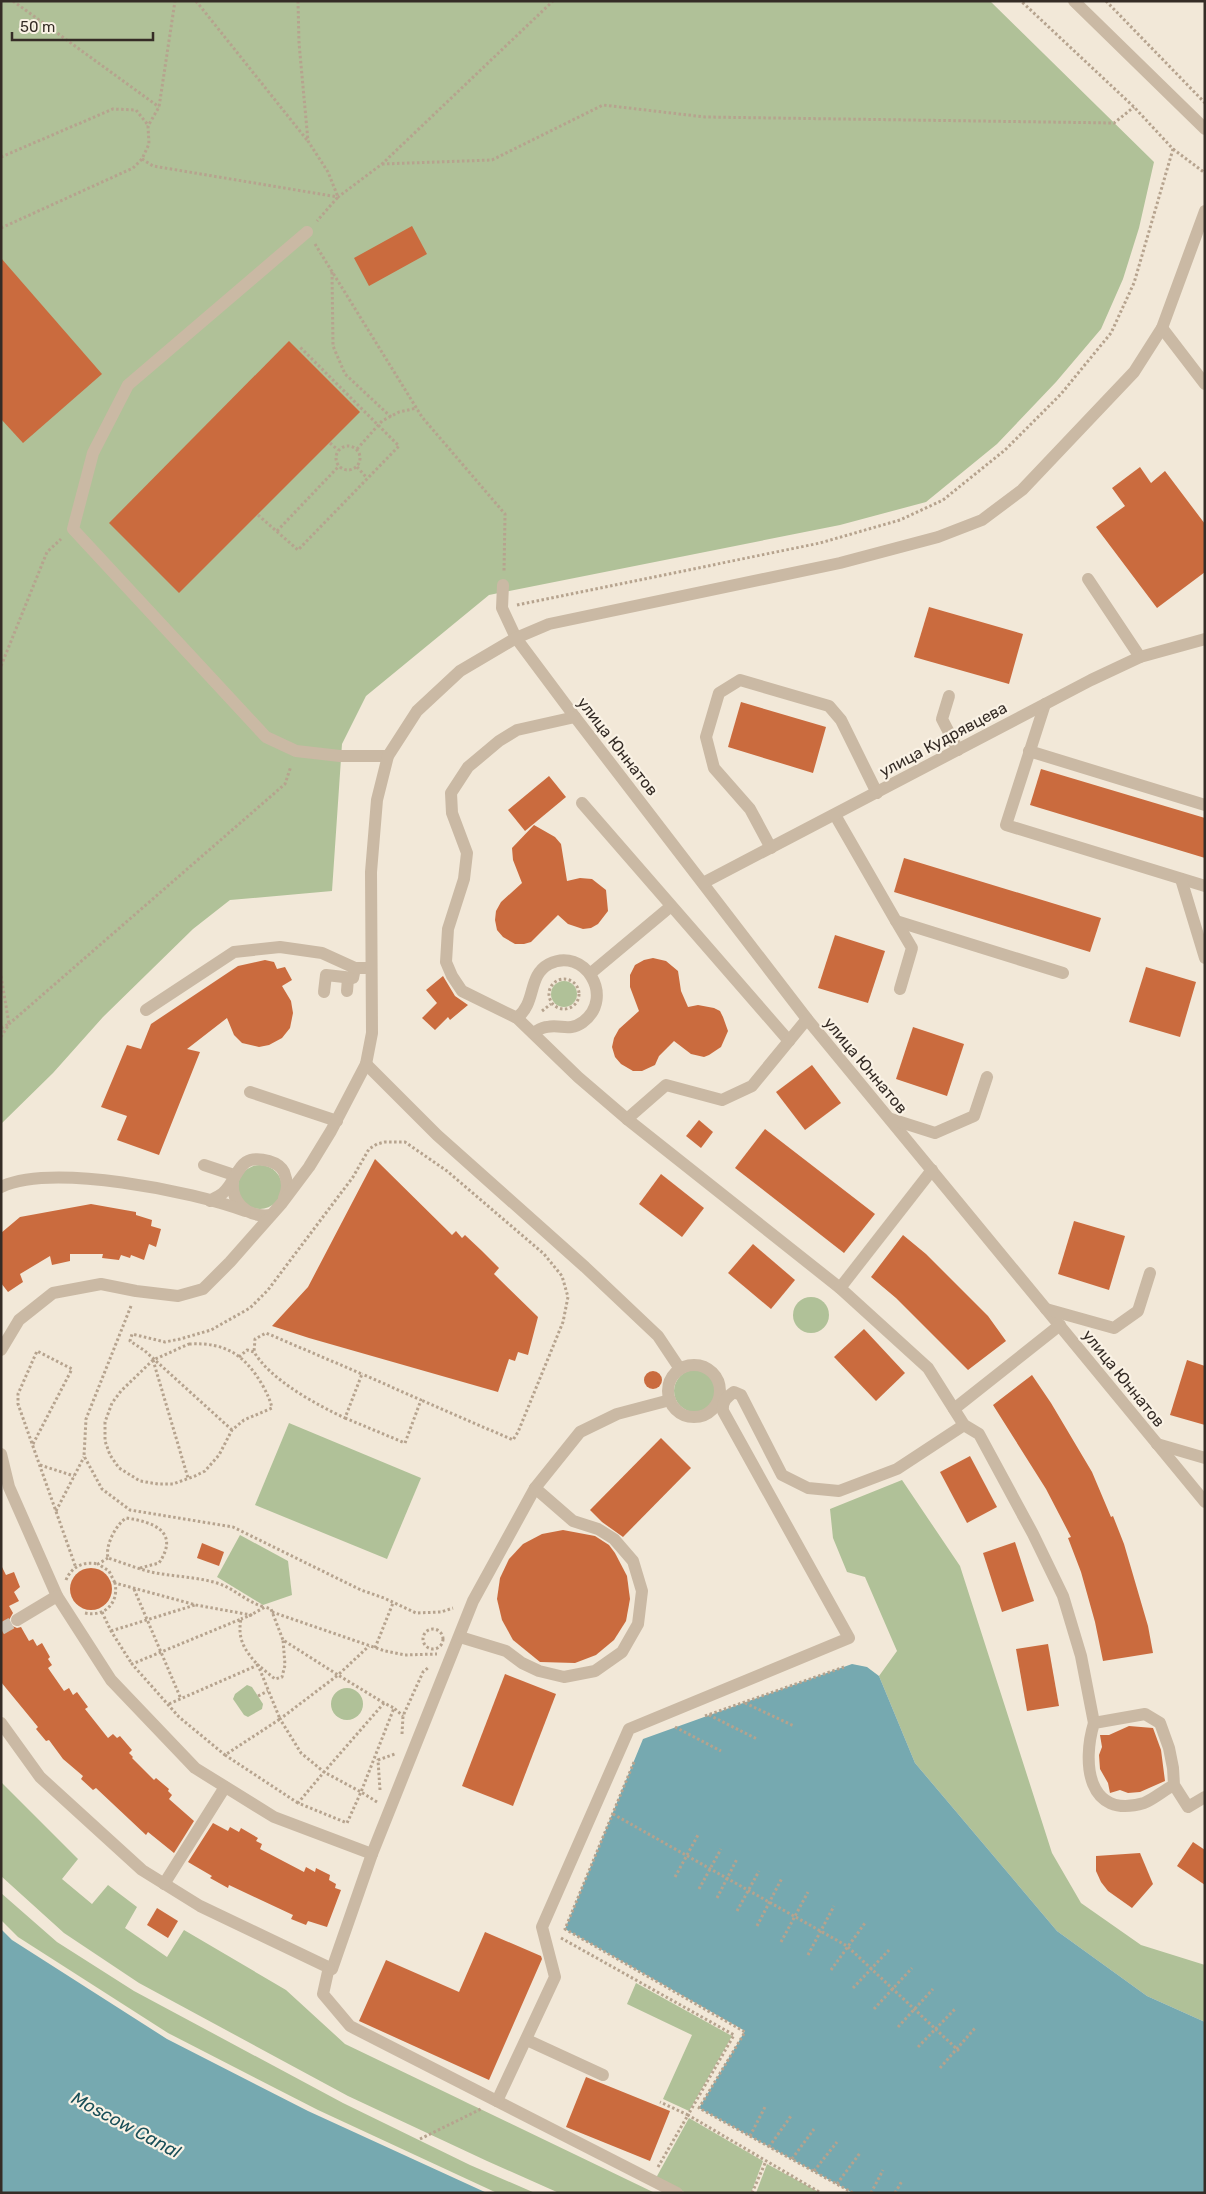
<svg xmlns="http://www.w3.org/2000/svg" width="1206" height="2194" viewBox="0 0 1206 2194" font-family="Rubik,sans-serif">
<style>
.green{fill:#b0c198}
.water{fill:#76a9b0}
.building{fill:#ca6b3e}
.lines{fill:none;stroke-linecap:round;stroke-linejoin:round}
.minor-tunnel{stroke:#ccc2b4;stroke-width:12;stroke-dasharray:12 6;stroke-linecap:butt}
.path{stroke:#b6a38e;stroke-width:3;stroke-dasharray:2.5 2.5;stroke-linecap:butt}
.minor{stroke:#cab9a4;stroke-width:12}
.labels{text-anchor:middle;stroke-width:4.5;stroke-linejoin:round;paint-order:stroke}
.street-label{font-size:16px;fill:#352c26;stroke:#faf2e5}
.water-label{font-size:18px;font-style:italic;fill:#1a4f58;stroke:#faf2e5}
</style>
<rect width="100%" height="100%" fill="#f2e8d8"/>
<g class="green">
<path d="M1,1H990L1154,162L1139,228L1123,279L1101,329L1056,382L997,444L926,502L840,525L489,595L366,696L342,744L332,891L230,900L193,929L103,1017L53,1073L1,1124Z"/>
<circle cx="564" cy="994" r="13"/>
<circle cx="260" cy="1187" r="22"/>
<circle cx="811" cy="1315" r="18"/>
<circle cx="695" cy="1391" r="21"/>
<path d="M289,1423L421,1478L387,1559L255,1505Z"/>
<path d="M902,1480L960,1566L1052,1853L1081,1903L1141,1945L1205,1965V2022L1147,1996L1057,1931L915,1763L879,1676L897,1651L865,1577L847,1572L833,1538L830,1509Z"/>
<path d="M240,1535L288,1561L292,1595L263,1605L217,1577Z"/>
<path d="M247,1685L252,1687L263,1704L262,1709L248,1717L244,1715L233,1699L235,1694Z"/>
<circle cx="347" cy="1704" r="16"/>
<path d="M1,1782L78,1859L62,1879L92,1904L108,1885L137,1907L125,1928L167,1957L184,1930L286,1990L345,2044L655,2193H559L487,2161L348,2096L139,1983L64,1933L1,1876Z"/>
<path d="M1,1893L57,1942L134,1991L343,2103L470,2165L535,2193H497L318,2110L168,2033L18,1937L1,1920Z"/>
<path d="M636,1983L732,2036L689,2111L663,2099L692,2035L627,2004Z"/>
<path d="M689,2118L763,2161L751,2193H686L656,2178Z"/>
<path d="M767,2164L819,2192V2193H756Z"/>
</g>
<g class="water">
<path d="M852,1664L867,1667L879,1676L915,1763L1057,1931L1147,1996L1205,2022V2193H853L699,2108L745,2031L565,1929L643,1739Z"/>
<path d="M1,1929L12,1940L167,2039L308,2111L487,2193H1Z"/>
</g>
<g class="building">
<path d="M412,226L427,254L369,286L354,258Z"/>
<path d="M1,258L102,374L23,443L1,419Z"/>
<path d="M289,341L360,412L179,593L109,523Z"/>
<path d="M1140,467L1151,483L1165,471L1205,524V572L1157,608L1096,527L1125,506L1112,488Z"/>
<path d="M929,607L1023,634L1009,684L914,657Z"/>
<path d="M741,702L826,727L813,773L728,747Z"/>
<path d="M1041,769L1205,818V858L1030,805Z"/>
<path d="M549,776L566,797L525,831L508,810Z"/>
<path d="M534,825L555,837L561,844L567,881L580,878L592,879L606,890L608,911L598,924L591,928L583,929L568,924L558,915L531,942L524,944H515L503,937L497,930L495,920L496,911L501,902L522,883L513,860L512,848Z"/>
<path d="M904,858L1101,918L1090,952L894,892Z"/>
<path d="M835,935L885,951L868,1003L818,988Z"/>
<path d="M653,958L666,961L678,971L681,991L688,1007L698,1005L714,1008L720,1011L723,1017L728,1031L721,1047L709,1055L704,1057L691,1054L674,1041L659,1056L655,1065L642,1071H633L621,1064L615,1057L612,1047L614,1038L619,1029L639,1011L630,987V975L635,965L644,960Z"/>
<path d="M265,960L274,962L277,969L285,967L292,980L282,986L291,1001L293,1013L290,1028L282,1038L269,1045L259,1047L242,1043L234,1035L227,1018L187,1049L200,1052L159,1155L117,1140L127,1116L101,1107L127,1045L141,1049L151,1024L238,966Z"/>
<path d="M1146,967L1196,982L1180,1037L1129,1022Z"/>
<path d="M443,976L455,996L468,1005L450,1020L448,1017L435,1030L422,1018L437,1003L426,990Z"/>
<path d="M913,1027L964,1044L947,1096L896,1079Z"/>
<path d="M812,1065L841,1103L805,1130L776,1092Z"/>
<path d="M699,1120L713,1132L701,1148L686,1136Z"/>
<path d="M765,1129L875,1214L844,1253L735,1168Z"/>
<path d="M375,1159L452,1235L456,1231L462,1238L465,1235L482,1251L499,1268L494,1274L538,1317L528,1355L518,1352L515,1361L509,1359L498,1392L309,1338L272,1326L308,1287Z"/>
<path d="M661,1174L704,1208L682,1237L639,1204Z"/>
<path d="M91,1204L136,1212V1215L152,1220L151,1226L161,1229L156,1247L149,1244L144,1260L131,1255L130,1258L121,1255L119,1260L102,1258L103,1254H70V1261L52,1265L50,1256L20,1274L23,1282L8,1292L1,1283V1233L20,1217Z"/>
<path d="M1074,1221L1125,1236L1109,1290L1058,1274Z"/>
<path d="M903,1235L926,1254L988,1316L1006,1341L968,1370L896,1298L871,1277Z"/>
<path d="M753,1244L795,1280L771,1309L728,1273Z"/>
<path d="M864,1329L905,1373L876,1401L834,1357Z"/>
<path d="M1187,1360L1205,1366V1425L1170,1415Z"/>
<circle cx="653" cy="1380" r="9"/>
<path d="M1032,1375L1051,1403L1092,1472L1111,1517L1113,1516L1124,1544L1148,1626L1153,1653L1103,1661L1095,1622L1081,1572L1068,1538L1071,1537L1046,1489L993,1405Z"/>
<path d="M661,1438L691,1468L623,1537L602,1522L590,1510Z"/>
<path d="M970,1456L997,1507L967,1523L940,1472Z"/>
<path d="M563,1530L595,1536L609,1545L615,1553L627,1576L630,1599L626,1621L614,1640L596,1655L575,1663L540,1662L513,1640L502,1620L497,1599L500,1578L509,1559L523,1544L542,1534Z"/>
<path d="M1015,1542L1034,1601L1002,1612L983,1553Z"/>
<path d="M202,1543L224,1552L219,1566L197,1558Z"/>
<path d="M1,1565L6,1575L14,1572L20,1587L14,1592L19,1601L9,1606L13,1613L9,1620L10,1625L17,1628L21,1627L29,1641L33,1639L37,1646L42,1643L50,1657L48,1659L52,1665L48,1668L64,1691L69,1688L73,1695L77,1692L88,1707L85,1709L108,1738L113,1734L117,1738L120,1736L132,1750L129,1753L133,1757L132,1758L154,1780L156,1778L169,1789L168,1791L172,1795L169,1799L194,1821L174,1853L148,1832L146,1835L96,1788L93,1790L81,1779L83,1776L63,1759L49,1740L46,1741L36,1729L38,1727L1,1682Z"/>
<circle cx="91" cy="1589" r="21"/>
<path d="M1048,1644L1059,1706L1027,1711L1016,1649Z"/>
<path d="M505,1674L556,1694L513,1806L462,1786Z"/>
<path d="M1129,1726L1153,1728L1161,1750L1165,1781L1140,1792L1128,1793L1120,1790L1110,1793L1108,1783L1100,1769L1099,1755L1102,1747L1100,1735H1109Z"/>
<path d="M213,1823L228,1831L230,1827L239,1832L241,1828L258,1838L256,1841L262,1844L260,1849L304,1872L306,1867L315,1872L316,1868L330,1875L329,1880L336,1884L335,1888L341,1890L327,1927L308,1921L306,1925L291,1919L293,1915L229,1885L228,1888L210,1878L212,1876L188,1862Z"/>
<path d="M1193,1842L1205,1850V1885L1177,1866Z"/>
<path d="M1140,1853L1153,1884L1132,1908L1108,1891L1101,1882L1096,1871V1856Z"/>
<path d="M157,1908L178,1921L168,1938L147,1925Z"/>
<path d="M485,1932L541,1956L542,1959L489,2080L359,2021L386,1960L459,1992Z"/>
<path d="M586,2077L670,2111L650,2161L566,2127Z"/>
</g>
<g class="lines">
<path class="minor-tunnel" d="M1,1629L17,1620"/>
<g class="path">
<path d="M13,1L159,107"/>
<path d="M196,1L307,140"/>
<path d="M298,1L299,43L308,141L328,172L338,197L317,221"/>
<path d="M1106,1L1205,103"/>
<path d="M1173,149L1205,173"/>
<path d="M1,157L113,109L136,110L148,125"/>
<path d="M142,159L153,166L338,197L382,164L553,1"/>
<path d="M382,164L492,160L603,105L705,117L1114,123L1134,107"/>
<path d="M1,228L133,168L142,159L149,144L148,126L159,107L175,1"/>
<path d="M315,244L422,417L505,514L504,572"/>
<path d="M332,272L333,346L345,374L391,417"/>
<path d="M330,443L338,450"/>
<circle cx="348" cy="458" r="12"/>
<path d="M357,449L382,421L399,412L417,408"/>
<path d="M357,467L367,478"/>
<path d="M258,515L298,550L399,446L299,346"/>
<path d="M277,531L339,466"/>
<path d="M517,605L820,543L900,520L943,500L1005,450L1061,394L1111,333L1134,283L1173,149L1134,107L1021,1"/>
<path d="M1,666L47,552L61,539"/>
<path d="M1,976L9,1024L1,1028"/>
<circle cx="564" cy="994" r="15"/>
<path d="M542,1011L551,1004"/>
<path d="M1,1037L9,1024L285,784L291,766"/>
<path d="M131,1306L86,1419L84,1456L102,1489L130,1510L233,1527L361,1590L384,1598L416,1613L441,1612L453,1608"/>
<path d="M189,1344C226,1342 245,1355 263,1386C267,1394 270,1399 272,1408L244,1420L232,1430L219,1455L205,1471L195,1476L173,1484H158L140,1481L119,1468L110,1455L105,1441V1422L112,1403L121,1391L153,1360Z"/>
<path d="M239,1357L247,1350L254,1352C271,1380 315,1404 345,1418L362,1374L266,1333L255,1339L254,1352"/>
<path d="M153,1360L188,1478"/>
<path d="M345,1418L405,1443L421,1400L362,1374"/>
<path d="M232,1430L145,1351L130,1341L132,1334L165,1342L180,1339L211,1330L250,1308L268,1290L353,1177L369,1149L377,1144L385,1142H405L447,1171L544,1254L562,1276L568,1297L563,1322L518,1432L513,1440L421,1400"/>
<path d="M33,1444L72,1369L37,1351L18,1394V1404L76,1568"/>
<path d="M40,1465L74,1476"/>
<path d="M56,1511L84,1457"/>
<path d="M108,1558L98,1564L109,1571L115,1583"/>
<path d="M140,1568L159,1563C180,1532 154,1522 126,1518C116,1525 105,1545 108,1558C124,1563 140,1570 156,1573C178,1577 199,1577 220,1584C236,1590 248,1603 265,1607"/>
<path d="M66,1580C72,1566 84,1561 98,1564"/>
<path d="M134,1589L181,1699"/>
<path d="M102,1612L111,1631L132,1664"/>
<path d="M272,1612L385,1651L405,1655L437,1654"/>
<path d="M85,1613C105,1617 119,1603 115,1583L196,1605L251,1615L241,1619"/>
<path d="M249,1616L265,1607L271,1609L283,1640"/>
<circle cx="433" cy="1639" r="10"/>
<path d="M111,1631L195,1605"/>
<path d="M375,1648L393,1603"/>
<path d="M258,1696L268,1691"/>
<path d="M384,1703L338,1675L280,1719L301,1753L324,1772L298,1803L347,1823L361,1792L324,1772L384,1703L394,1708"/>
<path d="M745,1703L794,1726"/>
<path d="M169,1704L258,1665C245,1651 237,1639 241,1619L132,1664L179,1717L225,1755"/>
<path d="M709,1715L757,1739"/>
<path d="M705,1716L844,1667"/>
<path d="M675,1727L721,1751"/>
<path d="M402,1734L403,1716L423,1672L429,1667"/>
<path d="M634,1762L565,1929L745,2032L699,2108L853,2193"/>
<path d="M380,1790L378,1760L395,1754"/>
<path d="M377,1802L361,1792L394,1708L403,1716"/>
<path d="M298,1803L225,1755L280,1719L258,1665L275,1679L282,1677L285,1665L283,1640L338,1675L369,1646"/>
<path d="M613,1814L847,1946L959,2051"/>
<path d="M675,1877L698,1835"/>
<path d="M699,1889L721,1849"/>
<path d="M717,1898L737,1859"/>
<path d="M737,1911L759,1871"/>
<path d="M757,1926L782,1878"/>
<path d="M561,1938L734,2035L688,2115L821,2193"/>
<path d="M781,1942L808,1892"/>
<path d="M808,1955L834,1906"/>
<path d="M831,1970L865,1923"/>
<path d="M853,1988L889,1950"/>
<path d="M874,2009L912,1968"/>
<path d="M898,2027L933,1989"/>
<path d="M918,2047L955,2009"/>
<path d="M940,2068L976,2027"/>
<path d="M750,2136L765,2107"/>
<path d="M420,2139L481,2109"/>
<path d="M769,2147L791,2116"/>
<path d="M792,2159L814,2129"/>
<path d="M658,2167L688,2115L660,2102"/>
<path d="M814,2171L837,2142"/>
<path d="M837,2184L860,2153"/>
<path d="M752,2193L766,2161"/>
<path d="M871,2193L883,2170"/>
<path d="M895,2193L902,2181"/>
<path d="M929,2193L930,2192"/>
</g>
<g class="minor">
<path d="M1074,1L1205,129"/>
<path d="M307,232L128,385L93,453L73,529L266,737L296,751L340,756H388"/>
<path d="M1162,328L1205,384"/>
<path d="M1088,579L1140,657"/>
<path d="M503,585L502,608L516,638L575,717L807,1019L1205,1502"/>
<path d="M949,696L942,719L958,750"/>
<path d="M1045,704L1006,825L1205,886"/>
<path d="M575,717L517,730L499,741L468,767L451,793L452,813L467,853L464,879L448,929L446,962L452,976L462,991L517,1018L578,1077L627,1119L840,1288L928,1368L964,1425L979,1434L1033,1534L1063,1596L1081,1656L1094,1723"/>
<path d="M1029,751L1205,805"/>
<path d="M582,803L789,1041"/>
<path d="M835,815L896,921L1063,973"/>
<path d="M771,848L750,809L714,768L706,737L719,693L740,680L829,706L841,720L877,793"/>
<path d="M1181,879L1205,958"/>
<path d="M703,883L1091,680L1140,657L1205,639"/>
<path d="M896,921L912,948L900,989"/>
<path d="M591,973L670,907"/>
<path d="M347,991L348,978"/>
<path d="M324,992L326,975L353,978L355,968"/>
<path d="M146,1010L234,952L280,947L322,953L355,968H370"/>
<path d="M517,1018C537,1002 527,976 549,964C584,946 616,997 583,1022C569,1032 561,1024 547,1027C542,1027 537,1031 533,1033"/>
<path d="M366,1064L437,1135L585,1267L658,1336L680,1369"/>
<path d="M250,1092L337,1121"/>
<path d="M627,1119L666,1085L722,1100L752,1086L807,1019"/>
<path d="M891,1119L935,1133L974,1116L987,1077"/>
<path d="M204,1165L234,1175C228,1201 246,1218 271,1215"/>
<path d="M1,1187C52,1163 192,1191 245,1211"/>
<path d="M210,1201C214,1198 220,1196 223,1193C240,1178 236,1152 269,1161C276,1163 281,1166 284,1172C288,1182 288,1189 284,1198"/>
<path d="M840,1288L932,1170"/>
<path d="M1046,1309L1114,1328L1138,1311L1150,1273"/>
<path d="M1,1350L19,1320L53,1293L101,1284L136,1291L178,1296L203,1289L230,1262L282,1203L309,1167L331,1131L366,1064L372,1033L371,872L377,800L388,756L417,711L460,671L516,638L549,624L840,563L938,537L982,520L1022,490L1134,372L1162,328L1205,211"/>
<circle cx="694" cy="1391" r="26"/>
<path d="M954,1409L1060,1325"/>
<path d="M1157,1444L1205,1458"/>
<path d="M1,1454L9,1487L57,1596L111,1680L195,1768L274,1817L372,1854L473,1601L535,1488L580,1432L617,1414L670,1400"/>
<path d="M17,1620L57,1596"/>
<path d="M460,1637L506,1651L522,1663L539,1671L564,1677L595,1671L622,1652L638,1624L642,1591L633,1561L614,1539L598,1529L573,1521L535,1488"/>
<path d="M1,1723L40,1777L142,1870L200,1906L332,1969L372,1854"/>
<path d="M1174,1785C1164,1790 1154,1799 1144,1803C1087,1820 1082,1762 1094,1723L1145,1714L1160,1723L1169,1748L1173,1768L1174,1785L1188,1807L1205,1797"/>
<path d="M164,1884L225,1787"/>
<path d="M329,1967L323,1994L350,2026L677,2193"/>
<path d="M527,2040L603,2075"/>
<path d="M497,2101L555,1977L542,1927L629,1729L849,1638L723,1411C722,1401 727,1397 734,1392L741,1395L782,1475L808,1488L839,1491L897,1469L964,1425"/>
</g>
</g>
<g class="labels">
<g class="street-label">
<text transform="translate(943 739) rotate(-28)" y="6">улица Кудрявцева</text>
<text transform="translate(618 746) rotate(52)" y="6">улица Юннатов</text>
<text transform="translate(866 1065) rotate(50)" y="6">улица Юннатов</text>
<text transform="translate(1124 1378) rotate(51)" y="6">улица Юннатов</text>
</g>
<g class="water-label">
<text transform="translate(126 2125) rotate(28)" y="6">Moscow Canal</text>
</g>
</g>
<rect width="1206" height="2194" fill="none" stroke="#352c26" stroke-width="5"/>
<path d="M12 32v8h141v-8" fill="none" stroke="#352c26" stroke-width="2.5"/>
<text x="20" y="32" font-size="15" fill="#352c26" stroke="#faf2e5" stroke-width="4" paint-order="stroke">50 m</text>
</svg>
